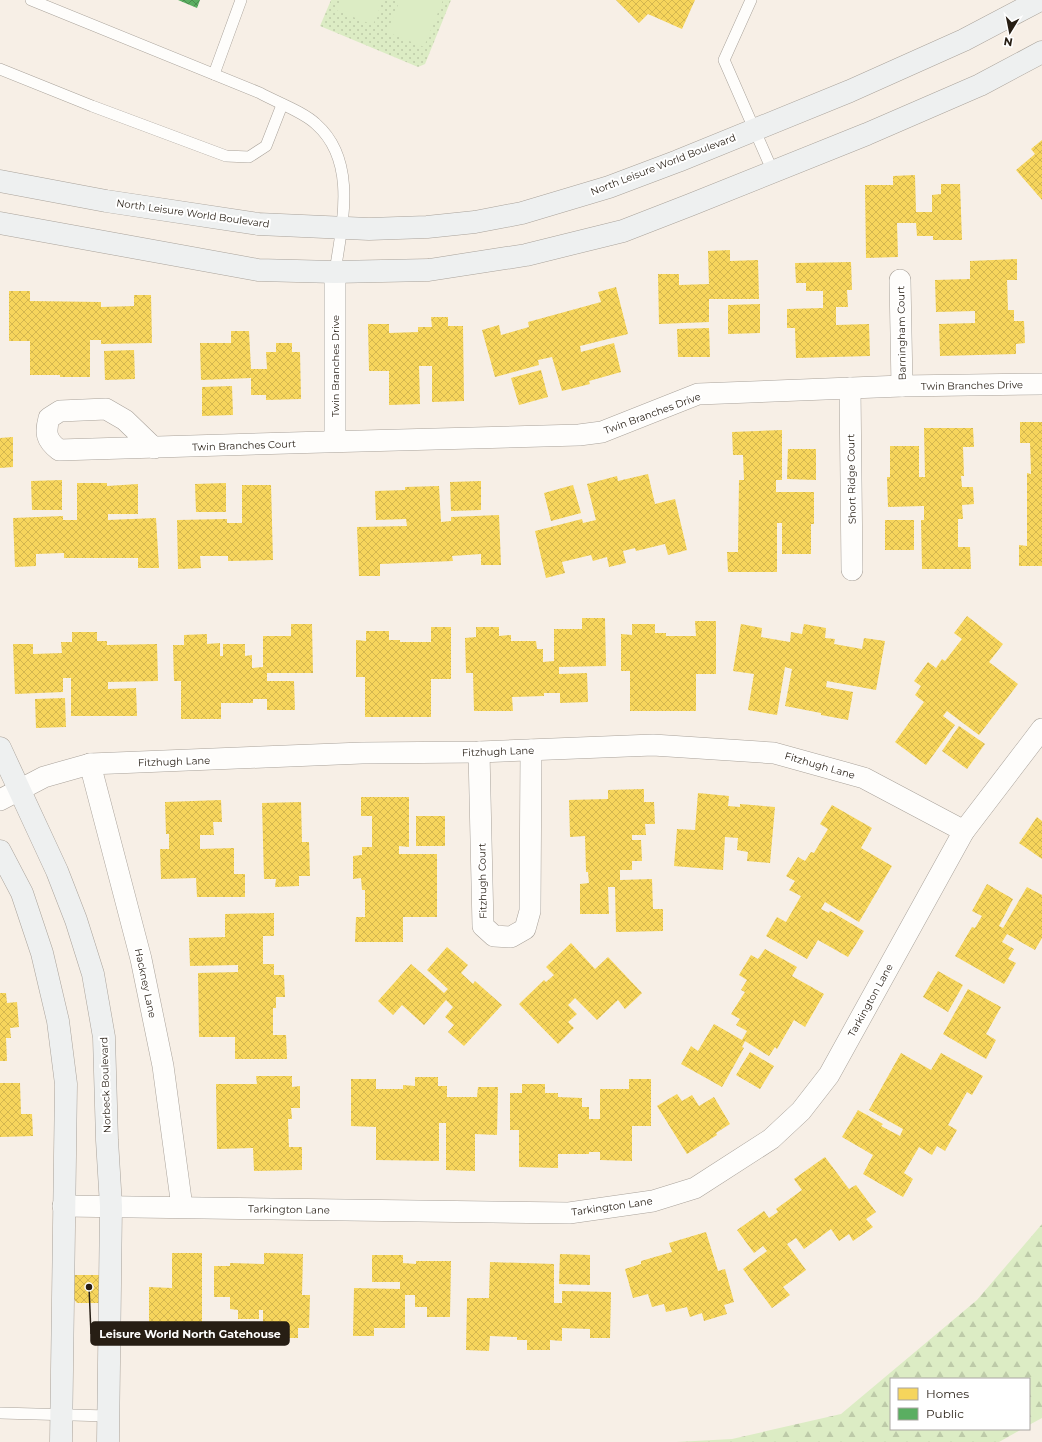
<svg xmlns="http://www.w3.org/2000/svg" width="1042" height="1442" viewBox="0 0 1042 1442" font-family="Montserrat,sans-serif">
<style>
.forest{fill:url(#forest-firs)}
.park{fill:url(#park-dots)}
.pitch{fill:#dcecc4}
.homes{fill:url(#homes-cross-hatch)}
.public{fill:url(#public-cross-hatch)}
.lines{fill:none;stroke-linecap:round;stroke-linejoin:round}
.lane-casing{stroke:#a9a29a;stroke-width:12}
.street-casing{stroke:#a9a29a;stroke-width:22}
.secondary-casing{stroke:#a9a29a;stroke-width:23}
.lane{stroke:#fefdfb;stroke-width:11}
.street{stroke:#fefdfb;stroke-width:21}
.secondary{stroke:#eef0f0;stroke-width:22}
.labels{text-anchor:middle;stroke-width:4;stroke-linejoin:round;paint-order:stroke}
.street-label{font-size:10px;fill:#271e14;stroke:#fff}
.leader{fill:none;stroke:#271e14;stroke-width:1.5}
.callout-dot{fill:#271e14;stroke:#fff;stroke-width:1.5}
.callout{fill:#271e14;stroke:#271e14;stroke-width:1.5}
.callout-label{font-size:11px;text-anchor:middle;font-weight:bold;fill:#fff}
</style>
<defs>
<pattern id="forest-firs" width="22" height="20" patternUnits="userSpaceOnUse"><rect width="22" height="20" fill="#dcecc4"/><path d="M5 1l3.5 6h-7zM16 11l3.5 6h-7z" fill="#bdcaa8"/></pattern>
<pattern id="park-dots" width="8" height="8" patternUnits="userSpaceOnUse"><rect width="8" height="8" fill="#dcecc4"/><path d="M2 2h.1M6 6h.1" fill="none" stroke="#bdcaa8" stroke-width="1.8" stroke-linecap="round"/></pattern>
<pattern id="homes-cross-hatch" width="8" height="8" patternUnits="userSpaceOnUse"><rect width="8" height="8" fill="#f6d55c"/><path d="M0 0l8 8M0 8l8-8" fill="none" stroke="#d3b64f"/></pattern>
<pattern id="public-cross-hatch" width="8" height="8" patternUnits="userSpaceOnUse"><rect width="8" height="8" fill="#5aae61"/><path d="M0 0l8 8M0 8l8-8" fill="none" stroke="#4a8d4f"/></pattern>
</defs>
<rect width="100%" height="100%" fill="#f7efe6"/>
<path class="forest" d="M1042,1224V1418L1029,1425V1379H891V1429H1022L999,1442H676L732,1439L841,1414L977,1300Z"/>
<path class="park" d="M331,0H451L425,64L418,67L320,26Z"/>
<g class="pitch">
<path d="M340,0H383L373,25L336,10Z"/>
<path d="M400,0H443L424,47L387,32Z"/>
</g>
<g class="homes">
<path d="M616,0H695L682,29L648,14L639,23Z"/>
<path d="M1042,140V200L1016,170L1035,154L1031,149Z"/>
<path d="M915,175L916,212H932V195L941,194V184H960L962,240H933V236H917L916,223H897L898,257L866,258L865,185H893V176Z"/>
<path d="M730,250V261L758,260L759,299H709V322L659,324L658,274H679V285L709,284L708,251Z"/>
<path d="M1017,259V280H1007L1008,310H1014V321H1024L1025,343L1016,344V354L940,356L939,324L975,323V311L936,312L935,280L970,279V261Z"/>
<path d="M851,262L852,290H847L848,307H836V325L869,324L870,356L796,358L795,328H787V309L823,308V291H806V283H796L795,263Z"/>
<path d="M616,287L628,334L580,346L581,352L614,343L621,372L589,381L590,384L562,391L552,357L538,360L539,365L495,377L482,330L499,325L501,335L529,327L528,322L601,302L598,292Z"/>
<path d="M9,291H30V301L101,302V307L134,306V295H151L152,343L101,344V340H90V377H60V375H30V341H9Z"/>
<path d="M760,304V333L728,334V305Z"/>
<path d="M431,317H448V326H463L464,401L432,402V366H419L420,404L389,405V371H369L368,324H389V333L418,332V327H432Z"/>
<path d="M709,328L710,357H678L677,329Z"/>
<path d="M231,331H249L251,369H267L266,352H276V343H292V352H300L301,399L266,400V395H251V378L201,380L200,343H231Z"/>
<path d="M134,350L135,379L105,380L104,351Z"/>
<path d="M541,370L548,397L519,405L511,378Z"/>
<path d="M232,386L233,415L202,416V387Z"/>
<path d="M1020,422H1042V566H1019V545L1027,546V473L1031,474L1030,443H1020Z"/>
<path d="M924,428H973L974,447H963L964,476H961L962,487H973L974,504L962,505L963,519H958V547H970L971,569H922L921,520H924V506L888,507L887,477H890V446H919V477H925Z"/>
<path d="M782,430V480H776V492H814V524H811V554H782V523H777V572H728L727,552H738L739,480H744L743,455H733L732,432Z"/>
<path d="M13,437V467L0,468V438Z"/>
<path d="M788,449H816V480L787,479Z"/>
<path d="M648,474L655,504L675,499L687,550L668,555L665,544L636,551L635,548L623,551L626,563L609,567L607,557L593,561L591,555L562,562L565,573L546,578L535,531L582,519L583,523L596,520L587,484L617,476L618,481Z"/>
<path d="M62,480V510H32L31,481Z"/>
<path d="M481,481V510L451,511L450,482Z"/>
<path d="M77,483H107V486L138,484V514H108V520L156,518L159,568H138V558H64V553L36,554V566L15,567L13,518L63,516V520H77Z"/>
<path d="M226,483V512H196L195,484Z"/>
<path d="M242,485H271L273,560L228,561V556H200L201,568L178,569L177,520L227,519V523H242Z"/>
<path d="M573,485L581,513L551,521L544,493Z"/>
<path d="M439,486L441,522L451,521V517L499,515L501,565H481V554L452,556L453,561L380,564V576H359L357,527L407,526L406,519L376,520L375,491L405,490V487Z"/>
<rect x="885" y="520" width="29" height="30"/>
<path d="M967,616L1003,644L989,662L1018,684L979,735L947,711L943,716L955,725L926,765L895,742L924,702L915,695L921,686L914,681L928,662L936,668L942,659L945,661L962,639L954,633Z"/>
<path d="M582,618H605L606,666L559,667V674L587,673L588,702L560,703V693H544V696L512,697L513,711H474L473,673H466L465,638L476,637V627H499V636L511,635V641H536L537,649H543V662L554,661V629H582Z"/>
<path d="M695,621H716V674H696V711H630V671H621V634L632,635V624H655V633H666V636H696Z"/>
<path d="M291,624H312L313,673H267V681H294L295,710H267V699H253V703H221V719H181V681H174L173,645H184V635L207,634V644L220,643V656H223V644H245V656L252,655V668L263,667V636H291Z"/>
<path d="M741,624L762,628L761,637L790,642L791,632L802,634L804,624L826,628L825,638L835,639L834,644L862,649L864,638L885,641L876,690L827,681L826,687L853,692L848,720L821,715V713L785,706L792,669L785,667L777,715L748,710L754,674L733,671Z"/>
<path d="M431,627H451V679H431V717H365V677H356V640L366,641V631H389V640H400V642H431Z"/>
<path d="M72,632H97V641H107V645L157,644L158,681L108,682V689L136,688L137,716H71V678H63V692L15,694L13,644H33V654L62,653L61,642H72Z"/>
<path d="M65,698L66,727L36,728L35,699Z"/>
<path d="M959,726L985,744L967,769L942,751Z"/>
<path d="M644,789V802H654L655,824H645L646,835H632V840H641L642,861H632V870H620V880L652,879L653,909H663V931L616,932L615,887H608L609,914H580V884L589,883L588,872H586L585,836L570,837L569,800L608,799V790Z"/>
<path d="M698,793L729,796L728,806L740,807V804L775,807L770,863L747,861L748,852L737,850L738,838L725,837L723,870L674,866L677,829L695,830Z"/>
<path d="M361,797H409V847L399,846V854H437V917H403V942H355L356,917H365V890H362L361,878L353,879V856L362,855V847H372V816H361Z"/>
<path d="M221,800L222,822H213L214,835H200V849L234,848V874H245V897H197L196,878L161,879L160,849H169V834H166L165,802Z"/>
<path d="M301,802L302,842H309L310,876H299V886L275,887L276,879H264L262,803Z"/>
<path d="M832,805L872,828L861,848L892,866L859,922L825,902L821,909L829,913L830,911L864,931L848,957L818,940L807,959L766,936L777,917L786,922L801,896L789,890L795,881L786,876L798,857L805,861L811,852L814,853L828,829L820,824Z"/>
<rect x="416" y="816" width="29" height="30"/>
<path d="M1037,817L1042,821V859L1019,843Z"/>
<path d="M987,884L1013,899L999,926L1003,928L1027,887L1042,895V938L1035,950L1007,934L1002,942L1014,949L1008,959L1016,963L1004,984L955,956L972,927L975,928L982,916L972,911Z"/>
<path d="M274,913V936H263V964H274V975H284L285,997H276V1008H273V1035H286L287,1059H235V1037H199L198,973L238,972V965L190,966L189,938L225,937V914Z"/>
<path d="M571,943L595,969L608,957L642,993L625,1009L618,1000L597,1020L575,998L568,1005L577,1014L568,1022L574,1028L558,1044L519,1004L544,980L546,982L554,975L546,967Z"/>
<path d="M447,947L468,965L461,973L473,984L475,981L502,1005L464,1046L448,1032L454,1025L445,1017L453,1007L446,1000L424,1025L402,1005L393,1015L378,1001L411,964L444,993L448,989L427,970Z"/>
<path d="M765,949L797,967L792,976L824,994L805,1027L794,1020L777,1049L775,1047L769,1056L745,1041L742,1047L744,1048L722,1087L681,1064L691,1046L698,1051L714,1024L742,1040L747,1031L736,1025L740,1019L731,1014L745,992L741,990L747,980L739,975L751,955L758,959Z"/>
<path d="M938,971L963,985L948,1012L923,997Z"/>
<path d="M968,989L1001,1007L986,1034L996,1040L986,1059L943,1034Z"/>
<path d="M0,993H6L7,1003L17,1002L19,1027L10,1028L11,1038H6L7,1061H0Z"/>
<path d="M750,1052L774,1066L760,1089L736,1075Z"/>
<path d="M901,1053L931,1070L941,1053L983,1076L972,1095L967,1092L948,1125L957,1130L945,1151L937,1146L932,1155L919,1147L904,1173L913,1179L903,1197L863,1174L873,1155L842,1137L858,1110L883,1124L881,1126L900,1136L903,1129L869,1110Z"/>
<path d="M256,1076H292V1087L300,1086V1108H291L292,1119H288L289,1147H302V1170L254,1171L253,1148L217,1149L216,1084H257Z"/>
<path d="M415,1077H438V1086H447V1097H477L478,1087H498L497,1135L475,1134V1171L446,1170V1123H439V1161L376,1160V1127L351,1126V1079H376V1089H403V1085L415,1086Z"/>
<path d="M629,1079H651V1126H632V1161L600,1160V1152H589V1154H558V1168L519,1167V1130H510V1093H522V1084H545V1093H558V1097L582,1098V1107H589V1119H600V1089H629Z"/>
<path d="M0,1083H20L21,1114H32L33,1136L0,1137Z"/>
<path d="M677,1094L682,1101L692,1095L699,1106L714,1097L730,1124L716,1133L717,1135L687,1154L657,1106Z"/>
<path d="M825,1157L849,1189L856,1185L876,1212L866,1219L873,1227L853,1241L849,1234L839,1241L831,1229L804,1249L796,1238L787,1244L806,1270L783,1287L790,1295L772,1308L743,1269L767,1251L763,1246L754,1253L737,1230L764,1211L769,1218L778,1212L776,1209L802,1190L794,1179Z"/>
<path d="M706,1232L718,1271L725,1269L734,1302L724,1305L727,1314L704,1321L702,1313L690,1317L687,1307L666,1312L664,1304L652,1307L648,1294L633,1298L625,1269L641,1264V1261L672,1252L669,1243Z"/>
<path d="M172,1253H202V1325H170V1334H149V1287L172,1288Z"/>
<path d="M264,1253L303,1254L302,1295H310L309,1328H298V1338H275V1330H263V1310H259V1319H238V1310L230,1309V1297H214V1266H230V1263L264,1264Z"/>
<path d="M560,1254L590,1255V1285L559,1284Z"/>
<path d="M372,1255H403V1263L416,1264V1261H451L450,1317H427V1307H415V1295H405V1328H374V1336H353L354,1288L400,1289V1282H372Z"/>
<path d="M490,1262L554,1264V1303H562V1291L611,1292L610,1338H590V1329L562,1328V1341L550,1340V1350H527V1340H517V1337L490,1336L489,1351L466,1350L467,1298H489Z"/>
<path d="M72,1275H106L101,1303H77L73,1298Z"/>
</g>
<path class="public" d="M178,0H200L197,8Z"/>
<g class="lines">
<g class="lane-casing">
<g id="lane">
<path d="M31,0L260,93C276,102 304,112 316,124C358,161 342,224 335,272"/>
<path d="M751,0L724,60L773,172"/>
<path d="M0,69L92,106L226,156L249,157L266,146L282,105"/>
<path d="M214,74L241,0"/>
<path d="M0,1413L108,1416"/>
</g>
</g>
<g class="street-casing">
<g id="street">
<path d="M900,280L902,386"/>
<path d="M850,388L852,570"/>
<path d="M335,441V272"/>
<path d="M154,448L125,420L106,409L60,411L49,418C45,433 46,440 59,450C232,445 406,439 579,435L602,432L698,394L902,386L1042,384"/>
<path d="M479,752L483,926L494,936L511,937L525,929L530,911L531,750"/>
<path d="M90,764L141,959L163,1066L182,1207"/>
<path d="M0,800L44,777L90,764L362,753L479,752L653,745L774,753L864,778L964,831"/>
<path d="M63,1206L569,1213L653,1201L695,1188L771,1139L801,1111L829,1075L964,831L1042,729"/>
</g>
</g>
<g class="secondary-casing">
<g id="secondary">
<path d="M0,181L106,201L258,224L369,229L427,227L475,222L522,213L609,187L678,161L850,91L964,40L1040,0"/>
<path d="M0,223L258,270L335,272L429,270L526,255L623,231L690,205L867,134L980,85L1042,52"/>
<path d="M0,748L57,871L76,920L93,974L104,1037L107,1140L111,1206L108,1442"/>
<path d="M0,851L22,893L42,953L58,1021L66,1084L61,1442"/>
</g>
</g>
<use href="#lane" class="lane"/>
<use href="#street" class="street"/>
<use href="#secondary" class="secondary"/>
</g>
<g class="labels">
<g class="street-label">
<text transform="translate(663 164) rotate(-21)" y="4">North Leisure World Boulevard</text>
<text transform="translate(193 213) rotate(8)" y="4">North Leisure World Boulevard</text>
<text transform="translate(901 333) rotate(-91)" y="4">Barningham Court</text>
<text transform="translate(335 366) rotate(-90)" y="4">Twin Branches Drive</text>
<text transform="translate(972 385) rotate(-1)" y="4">Twin Branches Drive</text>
<text transform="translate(652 413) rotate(-20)" y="4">Twin Branches Drive</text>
<text transform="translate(244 445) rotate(-2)" y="4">Twin Branches Court</text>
<text transform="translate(851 479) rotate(-91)" y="4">Short Ridge Court</text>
<text transform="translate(498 751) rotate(-2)" y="4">Fitzhugh Lane</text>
<text transform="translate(174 761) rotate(-2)" y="4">Fitzhugh Lane</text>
<text transform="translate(820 765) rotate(16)" y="4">Fitzhugh Lane</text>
<text transform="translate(482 881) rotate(-91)" y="4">Fitzhugh Court</text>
<text transform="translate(146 983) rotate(78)" y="4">Hackney Lane</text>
<text transform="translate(870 1000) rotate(-61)" y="4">Tarkington Lane</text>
<text transform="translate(105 1085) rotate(-92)" y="4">Norbeck Boulevard</text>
<text transform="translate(612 1206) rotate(-8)" y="4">Tarkington Lane</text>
<text transform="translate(289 1209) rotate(1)" y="4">Tarkington Lane</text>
</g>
</g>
<path class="leader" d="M89 1287L91 1334"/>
<circle class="callout-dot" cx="89" cy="1287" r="4"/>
<rect class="callout" x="91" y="1322" width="198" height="23" rx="4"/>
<g class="callout-label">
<text x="190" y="1338">Leisure World North Gatehouse</text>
</g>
<rect x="890" y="1378" width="140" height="52" fill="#ffffff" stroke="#a9a5a1"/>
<rect x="898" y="1388" width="20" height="12" fill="#f6d55c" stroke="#a9a5a1"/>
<text x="926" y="1398" font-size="12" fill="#271e14">Homes</text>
<rect x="898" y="1408" width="20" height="12" fill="#5aae61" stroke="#a9a5a1"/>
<text x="926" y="1418" font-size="12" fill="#271e14">Public</text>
<g transform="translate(1010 32) rotate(190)" stroke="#ffffff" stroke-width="3" paint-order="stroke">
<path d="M0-3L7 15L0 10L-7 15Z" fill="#271e14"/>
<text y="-6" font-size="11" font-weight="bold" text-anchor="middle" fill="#271e14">N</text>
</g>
</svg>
